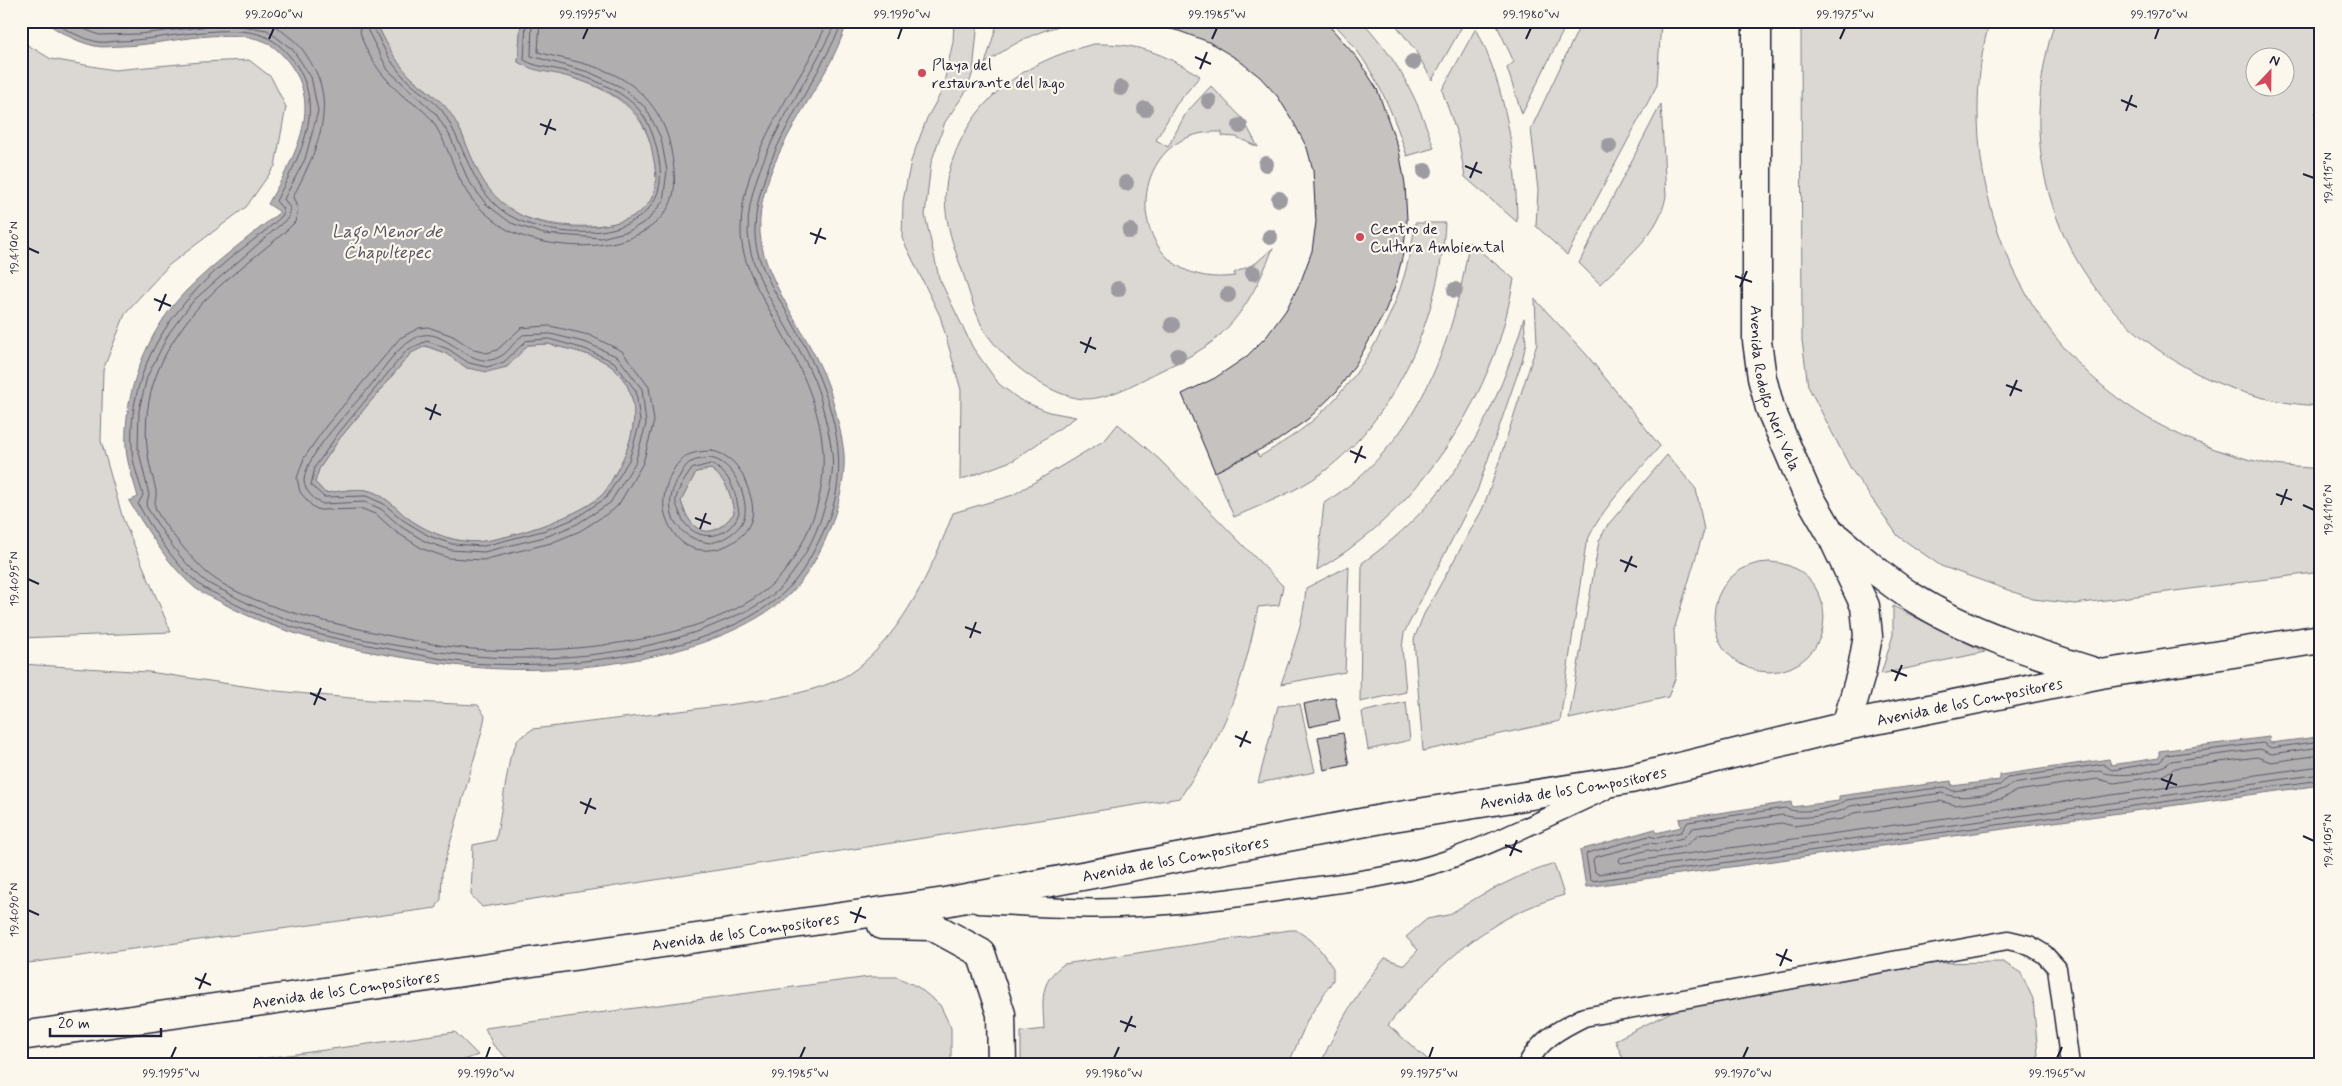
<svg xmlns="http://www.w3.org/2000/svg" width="2342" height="1086" viewBox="0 0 2342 1086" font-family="Mynerve,sans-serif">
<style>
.green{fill:#dbd8d3;stroke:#7e7d87;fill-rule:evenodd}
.water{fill:#b1aeb0;stroke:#787681;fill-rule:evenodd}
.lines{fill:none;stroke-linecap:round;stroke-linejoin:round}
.shore{stroke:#5b5a6a;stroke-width:1}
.building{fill:#c6c2c0;stroke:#22223b}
.service-casing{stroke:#22223b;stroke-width:21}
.minor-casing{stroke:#22223b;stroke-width:31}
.service{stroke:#fbf7ec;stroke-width:18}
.minor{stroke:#fbf7ec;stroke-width:28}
.tree{fill:#9d9ba0}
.ticks{fill:none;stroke:#22223b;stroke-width:2}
.poi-dot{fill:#d1495b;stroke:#fbf7ec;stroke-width:2}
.labels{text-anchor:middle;stroke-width:4.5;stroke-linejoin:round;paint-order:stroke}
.poi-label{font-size:16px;fill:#22223b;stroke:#fbf7ec;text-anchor:start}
.street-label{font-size:16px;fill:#22223b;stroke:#fbf7ec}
.water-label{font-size:18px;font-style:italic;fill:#545364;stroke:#fbf7ec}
.neatline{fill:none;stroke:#22223b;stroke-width:2}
.ticks-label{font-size:12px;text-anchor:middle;fill:#22223b}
</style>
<rect width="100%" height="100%" fill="#fbf7ec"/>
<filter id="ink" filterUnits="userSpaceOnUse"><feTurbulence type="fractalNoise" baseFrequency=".02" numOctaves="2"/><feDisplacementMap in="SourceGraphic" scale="10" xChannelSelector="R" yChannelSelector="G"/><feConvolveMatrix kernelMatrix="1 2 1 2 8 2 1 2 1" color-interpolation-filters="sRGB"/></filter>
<g filter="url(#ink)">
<g class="green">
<path d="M378,21H521L518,62C551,72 590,79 618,99C637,112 649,131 653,154C656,168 657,182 653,196C640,237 547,229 518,214C510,210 500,202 494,196C476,177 471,155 461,132C456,122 447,113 441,104C429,88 409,80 397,63C389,52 384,38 378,26Z"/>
<path d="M954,21H978L973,72L967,90L945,122L931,163L925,215L939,278L973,348L999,384L1020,400L1049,412L1076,417L1014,460L960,480L961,390L940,316L902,238L903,201L911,161L927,118L942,91L953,42Z"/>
<path d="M998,21H1084C1046,26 1015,41 985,64Z"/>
<path d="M1331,21H1362C1400,63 1416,96 1434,148L1407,156C1391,106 1370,58 1331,21Z"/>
<path d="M1393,21H1465L1432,80L1415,50Z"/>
<path d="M1495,21H1568L1522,114L1507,68L1514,62Z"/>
<path d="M1582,21H1661L1657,85L1567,255L1536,226L1538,190L1531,129Z"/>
<path d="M1801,21H1990C1981,49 1978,82 1978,111C1978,238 2044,362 2158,424C2191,442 2228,455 2264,463C2282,467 2302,467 2321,469V572L2075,604L2033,599L1941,566L1898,536L1851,469L1808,386L1802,340Z"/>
<path d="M2055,21H2321V406C2190,400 2076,311 2046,182C2033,128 2039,73 2055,21ZM2254,58H2284V88H2254Z"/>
<path d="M1476,28C1506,90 1516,153 1517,222L1465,177L1458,137L1442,90Z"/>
<path d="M21,41L51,59L114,70L201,62L249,60L271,77L286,107L275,166L246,207L169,265L126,312L103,370L101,441L123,519L171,632L21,638Z"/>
<path d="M1094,44C1137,43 1163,53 1200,76L1176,105L1156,140L1168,147L1186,113L1211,86L1243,119L1258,147L1236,137L1222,136V132C1117,127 1120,292 1235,276L1234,273L1256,263L1273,248C1259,285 1239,324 1205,347C1192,356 1176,363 1162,370C1139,381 1111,399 1085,399C1049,398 996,355 981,324C973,307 968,288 962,270C951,239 940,209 948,175C967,101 1023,61 1094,44Z"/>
<path d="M1661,104L1666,196C1660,233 1625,259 1600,284L1579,263Z"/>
<path d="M1415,223H1445C1440,315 1397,417 1322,473C1296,492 1263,504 1234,517L1215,472L1256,452L1259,457C1280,444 1301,432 1319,415C1372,366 1407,294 1415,223Z"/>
<path d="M1469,242L1514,279C1509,304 1504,329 1495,353C1462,441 1399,523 1317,570L1324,503C1417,445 1454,345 1469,242Z"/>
<path d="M1535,299L1586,354L1660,446C1634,477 1601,507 1586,544L1560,721L1423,751L1414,639L1424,614L1482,510L1491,486L1537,344Z"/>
<path d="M1524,318L1526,344L1522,361L1477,491L1404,633L1402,648L1406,692L1360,702L1362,563C1450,501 1495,419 1524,318Z"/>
<path d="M548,344C567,349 597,354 612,367C646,396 635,440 615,474C612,480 608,488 604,493C584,515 514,537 485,541C457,545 425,532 404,515C393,505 381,493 366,490C354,488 338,492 325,493L315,482L319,469L340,438L411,353L425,346L445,353L467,368L507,367L527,345Z"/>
<path d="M1118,424L1159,459L1283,586L1279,605L1258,607C1249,657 1234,708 1209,753C1201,768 1189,783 1180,798L482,907L471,895L473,845L496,840L510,758L518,739L533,729C585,723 636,716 688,710C735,703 819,698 856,669C904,631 932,569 953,513L1013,495L1105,440Z"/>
<path d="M1667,455L1696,489L1704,530L1674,630L1676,676L1668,697L1569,719L1599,541L1607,526Z"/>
<path d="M711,469C727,481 731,494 734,513C711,543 691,534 681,501L696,472Z"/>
<circle cx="1769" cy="617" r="55"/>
<path d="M1349,566L1345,672L1281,684C1292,652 1304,622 1306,588Z"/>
<path d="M1893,606L1985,652L1881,674L1893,635Z"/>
<path d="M21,664L149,672L277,691L371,700L478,705L485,716L482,731L442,872L441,899L436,908L21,964Z"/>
<path d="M1406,702L1410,740L1368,750L1362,712Z"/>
<path d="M1300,704L1315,772L1258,783L1278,706Z"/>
<path d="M1554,864L1564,895C1552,899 1539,903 1528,908C1471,932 1426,979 1388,1025L1434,1065H1320C1338,1024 1357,992 1385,958L1404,965L1418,950L1406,937L1427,919L1448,915L1483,894L1522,875Z"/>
<path d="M1290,930H1296L1311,940L1321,951L1333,968V980L1308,1019L1288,1065H1021V1032L1044,1029C1043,1001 1038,982 1064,964Z"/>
<path d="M2003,962L2021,973L2033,999L2039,1065H1626L1615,1040L1677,1009L1708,998L1924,963Z"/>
<path d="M869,977H897L918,987L940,1005L951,1028V1065H514L493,1045L485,1028Z"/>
<path d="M455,1032L478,1055L450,1065H216Z"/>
</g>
<g class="water">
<path d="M44,21H378V26C388,47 398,66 416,82C425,90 436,96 445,106C475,143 468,184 517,213C547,232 635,236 652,197C658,186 656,169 653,156C651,142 646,127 637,115C620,93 586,81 561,75C545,71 532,71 518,62L521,21H848C843,34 838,47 832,59C805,111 756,172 760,233C763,283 816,342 831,394C836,413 842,435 844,454C847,500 818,573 782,601C703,664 552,678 454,665C375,654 289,641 219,601C211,597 202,593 195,588C167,564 148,531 129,501L138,497C134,481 127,464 126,448C123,393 147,331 186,291C215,262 248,238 280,212L268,204C290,164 322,114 294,70C287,59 274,44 261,40C220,27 164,45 122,46C113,46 103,48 95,46C77,42 59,32 44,21ZM548,344C567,349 597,354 612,367C646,396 635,440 615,474C612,480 608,488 604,493C584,515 514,537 485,541C457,545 425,532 404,515C393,505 382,493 366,490C354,488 338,492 325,493L315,482L319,469L340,438L411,353L426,346L445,353L467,368L487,372L507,367L528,345ZM711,469C727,481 731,494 734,513C712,544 690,533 681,501L696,472Z"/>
<path d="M2317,730H2321V785L1586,887L1580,850L1655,829L1656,833L1681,827L1679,819L1791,802L1792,807L1839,801V796L1951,781L1952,786L2000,780V775L2109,759L2111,765L2159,758V751L2269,737L2270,743L2318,737Z"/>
</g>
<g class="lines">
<g class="shore">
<path d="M53,21C64,30 84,39 98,42C105,43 113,41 120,41C159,40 231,22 264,36C277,41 290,55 297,66C326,113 298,158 276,201L283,209V215C264,234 241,248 221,266C167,314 128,372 132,447C132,463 139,480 143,495L138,504C153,531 175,565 199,584C205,590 215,593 222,597C276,628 335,639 395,650C425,656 457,663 488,664C576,668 754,652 804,568C817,546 831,520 836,494C848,432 818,369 789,316C774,290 754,261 755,230C756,158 815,87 843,21"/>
<path d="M64,21L99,35L139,34L229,24L267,30L293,50L311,77L318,111L305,159L284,199L290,208L288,218L194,300L169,333L147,377L139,410L138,448L149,495L146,506C162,531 179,560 203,579C209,585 218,588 226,592C290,629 374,643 447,653C537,665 644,657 726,620C743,613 763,604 777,591C796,573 810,547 819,524C827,501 835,477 832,453C830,436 825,418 821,401C807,344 750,289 748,232C746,161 808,86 836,21"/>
<path d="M84,21C115,34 151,25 184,21"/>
<path d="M263,21C274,23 283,32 292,39C301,46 306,54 311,63C339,107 314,156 293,197L298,210L295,222C284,234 270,244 258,254C228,278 198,302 177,335C148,379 139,424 152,475C154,481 155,486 156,491C157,497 154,502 155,507C159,521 195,562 206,572C239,600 301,616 342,625C390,636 440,648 488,650C573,654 743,640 792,561C846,473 823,406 776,322C761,294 741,264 741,231C740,154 799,89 828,21"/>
<path d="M359,21C359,48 383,78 402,95C412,103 423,109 431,119C452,148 455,187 483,211C491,218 501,227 510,231C554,252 642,256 669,206C678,190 674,167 671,150C666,122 651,98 627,82C600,64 569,61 538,52L540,21"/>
<path d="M367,21L368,31L388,70L436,114L450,136L468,180L486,204L511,223L544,234L601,238L629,231L648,220L663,201L667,171L661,138L646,108L623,88L589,72L531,56L532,21"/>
<path d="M373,21L374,28C384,50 393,68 411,84C422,94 434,100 443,112C467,148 472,198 516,219C567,243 674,241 659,160C656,143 651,125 640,111C622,89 587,76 560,70C548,67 536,67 524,60L526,21"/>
<path d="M550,326L589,335L622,351L649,387L654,421L643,463L619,504L613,510L580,531L551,543L483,560L449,558L423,549L396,532L377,515L363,509L319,510L312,506L300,492L297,478L304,458L326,426L400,338L419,328L428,327L453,336L474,350L487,353L497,350L521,328Z"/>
<path d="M551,334L587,343L618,357L642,389L646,424L635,463L610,503L577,524L548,536L484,552L451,550L426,542L400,526L381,509L365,502L323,504C315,501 304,490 304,481C305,454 354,406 371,385C382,371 392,354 406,344C411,341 417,336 423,335C448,330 473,374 501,356C510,351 515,340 523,335Z"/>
<path d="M549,339L585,349L614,362L636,391L640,422L629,460L606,498L574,519L546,530L484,546L452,544L429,536L403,520L384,504L366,496L324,497L311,485L315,467L337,435L407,350L427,341L448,349L469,363L487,367L504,362L526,341Z"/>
<path d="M712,451C725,453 738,464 743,476C748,488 755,504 752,517C746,545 705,560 683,543C674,536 668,525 665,514C660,497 670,466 686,456C693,452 704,451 712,451Z"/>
<path d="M710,458C733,461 747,494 745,514C743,530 723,541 710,543C674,538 660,508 679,477C682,472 685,465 691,462C697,459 704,459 710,458Z"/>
<path d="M711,464C731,473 736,493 739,513C728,544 688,543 679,511C678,508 675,504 676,500C677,489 686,478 692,469Z"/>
<path d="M2321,741L2271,748L2263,743L2166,755L2160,762L2112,770L2103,764L2007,778L2000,785L1953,791L1945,787L1846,800C1838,809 1795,815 1785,808L1688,822L1681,832L1657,838L1649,836L1587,853L1586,855L1590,879L1592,881L2321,780"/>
<path d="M2321,747L2271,754L2260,749L2171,761C2160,773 2114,779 2100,771L2012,784C2000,795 1956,801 1942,793L1850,806C1839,815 1796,821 1783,815L1693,828L1683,838L1657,844L1649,843L1595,857L1593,860L1595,872L1598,874L2321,774"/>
<path d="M2321,755L2271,762L2257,757L2175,768L2162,776L2114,783L2098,779L2016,791L2002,799L1955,805L1940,801L1854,813L1842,819L1794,826L1781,823L1699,835L1685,846L1658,852L1648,850L1620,858L1619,861L1621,863L2321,766"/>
</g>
</g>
<g class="building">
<path d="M1156,21H1325L1358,59L1377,89L1399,150L1405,184L1407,220L1403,254L1395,286L1384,314L1357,362L1337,391L1308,419L1277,441L1215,472L1182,394L1215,378L1246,357L1267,336L1286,310L1301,281L1312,251L1316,222L1313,170L1307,148L1294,123L1278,97L1260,77L1237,59L1209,42L1179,31L1155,25Z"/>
<path d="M2321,105V131L2315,119L2316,112Z"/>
<path d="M1335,697L1340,720L1309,727L1304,704Z"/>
<path d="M1343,733L1349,765L1324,770L1318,737Z"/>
</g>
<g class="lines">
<g class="service-casing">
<g id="service">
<path d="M978,904C1025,906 1072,910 1118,908C1180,906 1242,897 1303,888C1349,882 1400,876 1444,861C1499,842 1551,815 1604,791"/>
<path d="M1527,1065C1540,1039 1560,1029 1584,1017L2008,940L2029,945L2044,954L2057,968L2070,1065"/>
</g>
</g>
<g class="minor-casing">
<g id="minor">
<path id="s1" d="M1757,21V341L1762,378L1770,408L1805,489L1831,534L1865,606L1868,636L1861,674L1846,726"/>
<path d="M1837,538C1861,558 1885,580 1912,597C1969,633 2034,653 2098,673"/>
<path d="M882,925L932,926L981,953L1001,1014L1002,1065"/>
<path id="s2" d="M21,1036L945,902L1387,818L1631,779L1846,726L2101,674L2321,639"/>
</g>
</g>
<use href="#service" class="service"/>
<use href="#minor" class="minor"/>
</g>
<g class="tree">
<circle cx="1413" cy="62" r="8"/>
<circle cx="1121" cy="88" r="8"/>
<circle cx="1209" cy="101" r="8"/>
<circle cx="1145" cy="109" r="8"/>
<circle cx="1240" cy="126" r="8"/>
<circle cx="1609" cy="146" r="8"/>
<circle cx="1266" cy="164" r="8"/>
<circle cx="1425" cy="171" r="8"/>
<circle cx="1126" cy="183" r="8"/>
<circle cx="1279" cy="199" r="8"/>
<circle cx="1130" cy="231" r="8"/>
<circle cx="1270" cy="237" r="8"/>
<circle cx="1253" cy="273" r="8"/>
<circle cx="1118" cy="289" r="8"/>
<circle cx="1455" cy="290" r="8"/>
<circle cx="1228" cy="295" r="8"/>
<circle cx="1172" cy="325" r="8"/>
<circle cx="1178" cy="356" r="8"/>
</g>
</g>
<path class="ticks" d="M269,39L274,28M583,39L588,28M898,39L902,28M1212,39L1217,28M1526,39L1531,28M1840,39L1845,28M2155,39L2159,28M1195,57L1211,64M1200,69L1207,52M2121,100L2137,107M2126,111L2132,95M540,124L556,130M545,135L551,119M1465,166L1482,173M2303,174L2314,178M1470,178L1477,162M810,233L826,239M815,244L821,228M28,248L39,253M1735,276L1752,282M1740,287L1747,271M154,299L171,306M159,311L166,294M1080,342L1096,349M1085,353L1091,337M2006,385L2022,391M2010,396L2017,380M425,408L441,415M430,420L436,404M1350,451L1366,458M1355,463L1362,446M2276,494L2292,500M2281,505L2287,489M2303,505L2314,510M695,518L711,524M700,529L706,513M1620,560L1637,567M1625,572L1632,556M28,579L39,584M965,627L981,633M970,638L976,622M1891,670L1907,676M1895,681L1902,665M310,693L326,700M314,705L321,688M1235,736L1251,743M1240,747L1247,731M2161,779L2177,785M2166,790L2172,774M580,802L596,809M585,814L591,798M2303,836L2314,841M1505,845L1522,852M1510,856L1517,840M28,910L39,915M850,912L866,918M855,923L861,907M1776,954L1792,961M1780,966L1787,949M195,978L211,985M199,989L206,973M1120,1021L1136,1027M1125,1032L1132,1016M171,1058L176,1047M486,1058L490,1047M800,1058L805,1047M1114,1058L1119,1047M1429,1058L1433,1047M1743,1058L1748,1047M2057,1058L2062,1047"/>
<g class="poi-dot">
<circle cx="922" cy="73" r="5"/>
<circle cx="1360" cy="237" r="5"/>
</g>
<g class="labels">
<g class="poi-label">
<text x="932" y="70">Playa del<tspan x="932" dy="18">restaurante del lago</tspan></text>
<text x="1370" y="234">Centro de<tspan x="1370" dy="18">Cultura Ambiental</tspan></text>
</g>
<g class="street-label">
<text dy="6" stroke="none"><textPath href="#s1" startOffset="370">Avenida Rodolfo Neri Vela</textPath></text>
<text dy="6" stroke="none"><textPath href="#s2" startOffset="1978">Avenida de los Compositores</textPath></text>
<text dy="6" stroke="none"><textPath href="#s2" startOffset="1572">Avenida de los Compositores</textPath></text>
<text dy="6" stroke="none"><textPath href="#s2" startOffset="1168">Avenida de los Compositores</textPath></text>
<text dy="6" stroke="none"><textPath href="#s2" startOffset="732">Avenida de los Compositores</textPath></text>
<text dy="6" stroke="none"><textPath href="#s2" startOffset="328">Avenida de los Compositores</textPath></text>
</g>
<g class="water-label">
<text x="387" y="237">Lago Menor de<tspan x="387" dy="21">Chapultepec</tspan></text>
</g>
</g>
<rect width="2342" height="1086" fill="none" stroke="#fbf7ec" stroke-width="55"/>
<g transform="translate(2270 72) rotate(22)"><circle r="24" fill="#fbf7ec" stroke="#a4a2a5"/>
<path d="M0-4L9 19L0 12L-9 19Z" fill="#d1495b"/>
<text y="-8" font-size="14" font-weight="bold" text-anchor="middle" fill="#22223b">N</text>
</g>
<path d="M50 1028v8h111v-8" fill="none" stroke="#22223b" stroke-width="2.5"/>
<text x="58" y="1028" font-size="15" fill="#22223b" stroke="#fbf7ec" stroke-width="4" paint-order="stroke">20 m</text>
<rect x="28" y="28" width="2286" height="1030" class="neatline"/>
<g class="ticks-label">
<text x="274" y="18">99.2000°W</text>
<text x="588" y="18">99.1995°W</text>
<text x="902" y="18">99.1990°W</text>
<text x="1217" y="18">99.1985°W</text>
<text x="1531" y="18">99.1980°W</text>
<text x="1845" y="18">99.1975°W</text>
<text x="2159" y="18">99.1970°W</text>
<text transform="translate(2328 178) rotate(-90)" y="4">19.4115°N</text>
<text transform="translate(14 248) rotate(-90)" y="4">19.4100°N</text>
<text transform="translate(2328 510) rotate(-90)" y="4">19.4110°N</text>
<text transform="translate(14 579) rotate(-90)" y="4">19.4095°N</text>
<text transform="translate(2328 841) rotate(-90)" y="4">19.4105°N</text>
<text transform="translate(14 910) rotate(-90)" y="4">19.4090°N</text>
<text x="171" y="1077">99.1995°W</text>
<text x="486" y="1077">99.1990°W</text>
<text x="800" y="1077">99.1985°W</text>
<text x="1114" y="1077">99.1980°W</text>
<text x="1429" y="1077">99.1975°W</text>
<text x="1743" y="1077">99.1970°W</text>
<text x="2057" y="1077">99.1965°W</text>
</g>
</svg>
